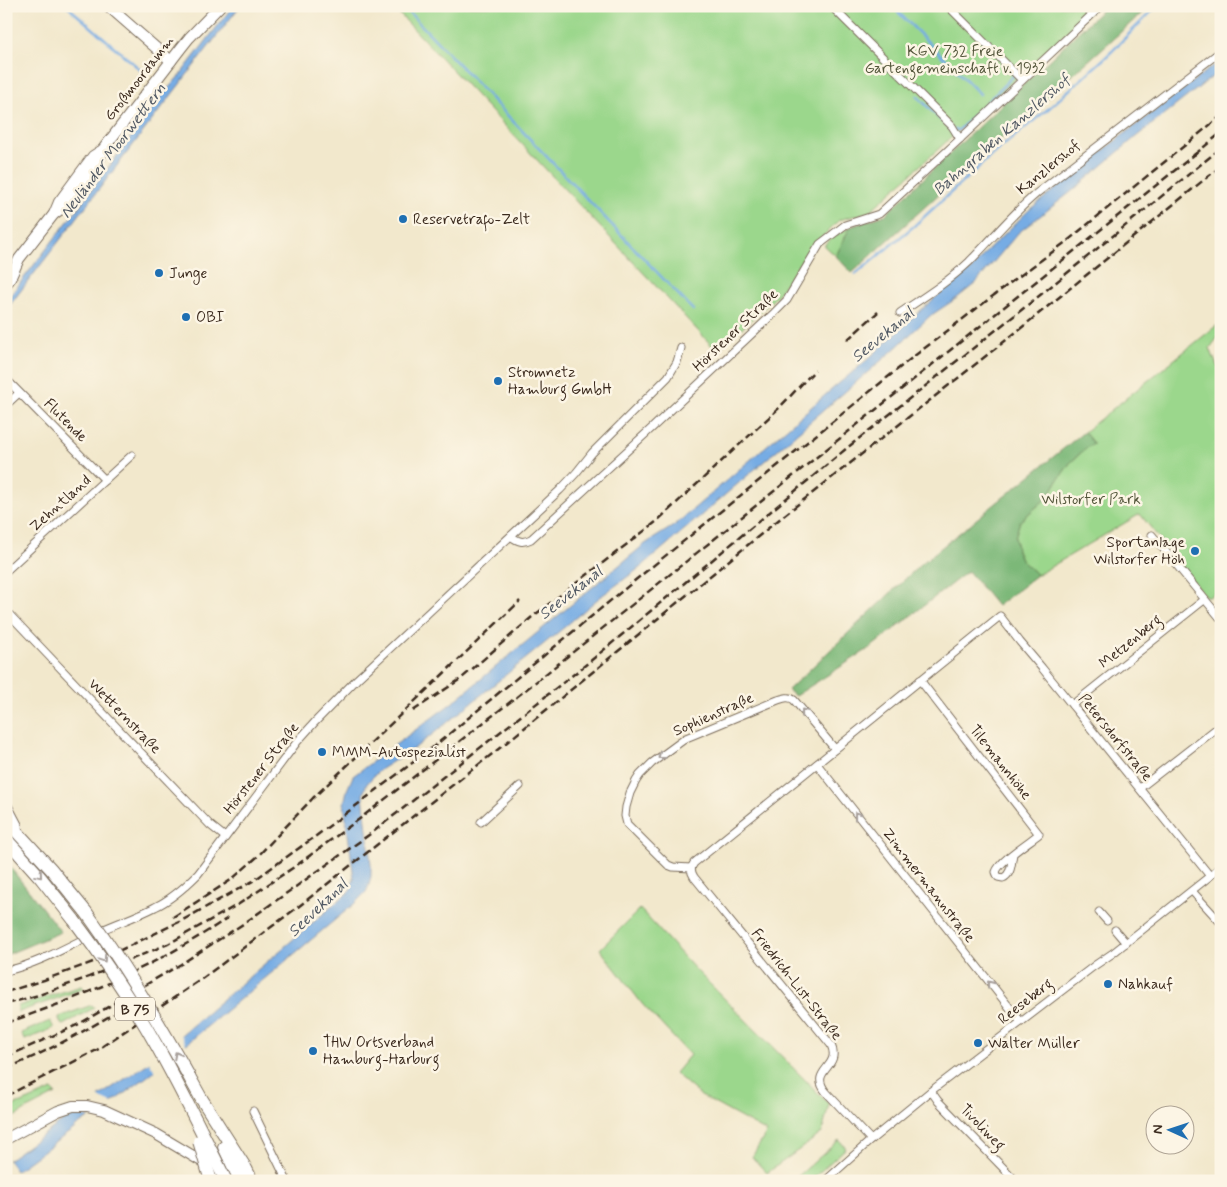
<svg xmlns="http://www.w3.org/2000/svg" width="1227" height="1187" viewBox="0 0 1227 1187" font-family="Mynerve,sans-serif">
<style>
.green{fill:#9bd78c;stroke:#6b8055}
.forest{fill:#7cb878;stroke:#5c714b}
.water{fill:#76ace4;stroke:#586b81}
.pier{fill:#f2e8cc}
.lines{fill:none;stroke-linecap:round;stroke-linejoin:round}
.stream{stroke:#76ace4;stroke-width:2.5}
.street-casing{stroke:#7b6c5b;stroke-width:9}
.secondary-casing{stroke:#7b6c5b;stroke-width:12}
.highway-casing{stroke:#7b6c5b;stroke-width:14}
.street{stroke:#fff;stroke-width:7}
.secondary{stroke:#fff;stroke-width:10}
.highway{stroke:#fff;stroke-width:12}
.rail{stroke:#3b2a1e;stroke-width:2.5;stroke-dasharray:8 4;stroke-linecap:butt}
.highway-bridge-casing{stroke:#7b6c5b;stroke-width:14;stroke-linecap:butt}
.highway-bridge{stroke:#fff;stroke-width:12}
.oneway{stroke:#a79f9a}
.poi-dot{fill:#1f6fb2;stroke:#fcf5e5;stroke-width:2}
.labels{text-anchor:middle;stroke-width:5;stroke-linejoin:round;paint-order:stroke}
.shield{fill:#fcf5e5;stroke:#75675a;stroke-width:1}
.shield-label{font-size:14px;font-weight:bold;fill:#3b2a1e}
.park-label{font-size:15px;fill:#53553a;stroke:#fcf5e5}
.street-label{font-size:15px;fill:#3b2a1e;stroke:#fcf5e5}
.poi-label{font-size:15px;fill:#3b2a1e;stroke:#fcf5e5;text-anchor:start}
.water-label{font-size:16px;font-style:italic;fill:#505863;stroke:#fcf5e5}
</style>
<rect width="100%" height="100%" fill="#fcf5e5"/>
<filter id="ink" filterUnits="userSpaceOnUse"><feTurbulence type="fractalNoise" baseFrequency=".02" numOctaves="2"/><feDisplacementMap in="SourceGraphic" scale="10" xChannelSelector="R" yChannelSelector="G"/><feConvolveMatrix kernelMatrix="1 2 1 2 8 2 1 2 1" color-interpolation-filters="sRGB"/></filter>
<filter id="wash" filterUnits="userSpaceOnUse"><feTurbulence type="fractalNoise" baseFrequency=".0096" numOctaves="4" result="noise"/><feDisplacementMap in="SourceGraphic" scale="20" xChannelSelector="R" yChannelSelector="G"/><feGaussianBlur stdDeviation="1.12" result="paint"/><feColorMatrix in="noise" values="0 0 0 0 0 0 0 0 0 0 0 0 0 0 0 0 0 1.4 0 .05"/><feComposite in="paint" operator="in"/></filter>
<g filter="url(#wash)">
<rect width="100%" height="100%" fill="#f2e8cc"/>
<g class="green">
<path d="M392,6H1096L869,212L839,220L808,251L776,297L717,351Z"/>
<path d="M850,227L836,256L825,246V244L835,236Z"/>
<path d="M1216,326H1221V333L1210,348L1217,366L1221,369V588L1209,597L1204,595L1140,514L1037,575L1022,561L1017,551L1015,537L1020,521L1048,497L1058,480L1070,463L1086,448L1093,444L1084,432Z"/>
<path d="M640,909L695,969L829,1104L822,1133L767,1173L752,1157L767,1132L701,1096L675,1073L690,1055L643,1005L600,949Z"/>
<path d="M81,986L83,987V989L19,1012H18V1006Z"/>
<path d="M92,1005L94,1008L63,1025L61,1024L59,1019V1017Z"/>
<path d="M50,1021L54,1028L25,1040L21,1033Z"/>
<path d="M52,1090L56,1094L29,1108L6,1122V1109L7,1108L29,1100Z"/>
<path d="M839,1140L846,1148L810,1181H798L796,1178Z"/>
</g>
<g class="forest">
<path d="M1106,6H1150L958,177L852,273L836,256L850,227L885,215Z"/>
<path d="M1084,432L1094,444L1086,448L1070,463L1058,480L1048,497L1020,521L1015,537L1017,551L1022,561L1037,575L997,606L968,571L870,648L795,696L788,690L921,564Z"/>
<path d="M6,862L61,932L6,955Z"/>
</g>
<g class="water">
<path d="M233,6H240L6,310V301L79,207L160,98L180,75Z"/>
<path d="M1221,60V70L1137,136L1071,192L1018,233L976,283L957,298L930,316L889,354L641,567L600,597L561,630L443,726L416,747L381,769L370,780L366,785L363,795L371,865V876L369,885L366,892L354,904L148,1076L114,1101L75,1127V1128L16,1171L8,1160L67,1118L147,1064L350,891L354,878L344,804L347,790L353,776L452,703L645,544L675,525L831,390L867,360L909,321L946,288L971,270L987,251L1029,210L1119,138Z"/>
</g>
<g class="pier">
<path d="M180,1033L187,1046L156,1073L148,1060Z"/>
<path d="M96,1096L114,1104L94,1117L76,1116L69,1117L61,1120L67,1115Z"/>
</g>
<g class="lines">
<g class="stream">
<path d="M67,6L142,71"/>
<path d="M403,6L693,310"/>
<path d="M892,6L980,94"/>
<path d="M917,96L950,129"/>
<path d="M955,130H959L1014,75"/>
<path d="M856,274L914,226L993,154L1048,109L1107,56L1157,6"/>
</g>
</g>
</g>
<g filter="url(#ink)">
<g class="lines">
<g class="street-casing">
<g id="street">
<path d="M831,6L952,126L960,139"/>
<path d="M948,6L1022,80"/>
<path d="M900,313C924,297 948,282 969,262C992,239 1012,214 1037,193L1221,51"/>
<path d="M6,379L105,480"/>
<path d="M6,405L19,393"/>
<path d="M1152,535L1221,619"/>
<path d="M511,536C518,542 523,543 531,539L653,427L774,313L787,300L820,244L845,225L879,214L960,139L1101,6"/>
<path d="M6,571L132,455"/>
<path d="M6,611L210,825L225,837"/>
<path d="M920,680L1039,834C1029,842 999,861 996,872L998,877L1003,878C1012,874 1011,863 1013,854"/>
<path d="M1072,705L1204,600"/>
<path d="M817,764L1021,1022"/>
<path d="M1140,788L1221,725"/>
<path d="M481,822L520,786"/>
<path d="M691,868L694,863L1000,616L1020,642L1042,668L1210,876"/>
<path d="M691,868L673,867L668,865L627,824L625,816L626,807L630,793L636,781L640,775L652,763L686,738L778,700C784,698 789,696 794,700L835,749"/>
<path d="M691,868L692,873L694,877L831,1045C842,1068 808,1070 826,1092L871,1140"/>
<path d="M1192,891L1221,923"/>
<path d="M1099,912L1107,921"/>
<path d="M1115,930L1126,943"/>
<path d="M6,971C41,963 70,945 102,930C120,922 138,916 155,907C172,899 185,887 198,874L297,742L315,722L357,679L560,490L576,473L592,453L668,377L677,362L681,348"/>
<path d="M931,1091L938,1101L1016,1181"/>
<path d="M253,1111L287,1181"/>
<path d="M825,1181L871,1140L931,1091L1094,966L1113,953L1210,876L1221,866"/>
</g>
</g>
<g class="secondary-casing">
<g id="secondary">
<path d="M108,6L171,61"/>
<path d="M54,214L64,207L99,160L104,148L181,48L189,38L220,6"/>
<path d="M6,284L10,279L19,259L54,214L59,202L93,156L104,149"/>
<path d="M6,1139L58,1111L73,1106H87L104,1110L156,1134L208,1165"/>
</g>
</g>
<g class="highway-casing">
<g id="highway">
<path d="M6,807L16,826"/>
<path d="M6,820L51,869L86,912"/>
<path d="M6,839L40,877L74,920"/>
<path d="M201,1098L245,1167L252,1181"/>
<path d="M224,1147L240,1181"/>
</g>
</g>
<use href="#street" class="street"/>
<use href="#secondary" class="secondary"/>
<use href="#highway" class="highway"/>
<g class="rail">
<path d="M1194,155L1221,133"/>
<path d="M847,340L878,312"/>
<path d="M413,711L462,678L532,617L656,522L779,408L815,370"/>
<path d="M173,917L231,880L257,857L313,798L520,601"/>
<path d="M6,992L44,980L104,958L181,921L253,881L316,836L432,748L644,573L913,357L1014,280L1066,242L1221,116"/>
<path d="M6,1004L39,995L89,977L168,944L239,904L297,865L362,817L523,692L1199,151"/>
<path d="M6,1023C68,1002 129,977 186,944C200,936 214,927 228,918"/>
<path d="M6,1057L79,1024L181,964L243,924L373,832L588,663L847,448L1039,296L1221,148"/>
<path d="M6,1069C43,1053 78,1035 113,1014"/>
<path d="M6,1096L97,1050L203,978L298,907L501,747L782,517L1010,337L1221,166"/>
</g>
<g class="highway-bridge-casing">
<g id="highway-bridge">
<path d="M86,912C129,971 166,1034 201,1098"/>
<path d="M74,920C105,961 133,1003 158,1048C182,1091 204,1136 226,1181"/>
<path d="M199,1141L211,1181"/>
</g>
</g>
<use href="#highway-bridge" class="highway-bridge"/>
</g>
<defs><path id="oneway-chevron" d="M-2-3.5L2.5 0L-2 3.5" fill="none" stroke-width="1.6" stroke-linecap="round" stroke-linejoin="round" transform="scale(1.25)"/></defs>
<g class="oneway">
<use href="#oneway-chevron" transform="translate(804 712) rotate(-129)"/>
<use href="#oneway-chevron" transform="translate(661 756) rotate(142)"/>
<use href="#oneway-chevron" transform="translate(857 815) rotate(-128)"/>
<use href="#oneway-chevron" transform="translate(39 875) rotate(50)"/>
<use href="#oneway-chevron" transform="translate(103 959) rotate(56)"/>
<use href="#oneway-chevron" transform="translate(990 984) rotate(-129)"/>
<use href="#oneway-chevron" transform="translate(177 1055) rotate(-118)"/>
</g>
</g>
<g class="poi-dot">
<circle cx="403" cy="219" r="5"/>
<circle cx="159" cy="273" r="5"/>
<circle cx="186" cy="317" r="5"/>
<circle cx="498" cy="381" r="5"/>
<circle cx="1195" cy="551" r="5"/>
<circle cx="322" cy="752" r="5"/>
<circle cx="1108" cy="984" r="5"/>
<circle cx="978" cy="1043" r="5"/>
<circle cx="313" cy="1051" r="5"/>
</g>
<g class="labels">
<rect class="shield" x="115" y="997.5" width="40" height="23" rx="4"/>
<g class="shield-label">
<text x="135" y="1014">B 75</text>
</g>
<g class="park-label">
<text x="955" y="56">KGV 732 Freie<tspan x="955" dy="17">Gartengemeinschaft v. 1932</tspan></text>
<text x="1091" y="504">Wilstorfer Park</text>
</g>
<g class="street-label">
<text transform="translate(139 78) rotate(-52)" y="5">Großmoordamm</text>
<text transform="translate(1048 167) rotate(-39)" y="5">Kanzlershof</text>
<text transform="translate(735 330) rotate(-44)" y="5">Hörstener Straße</text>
<text transform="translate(66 420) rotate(45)" y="5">Flutende</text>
<text transform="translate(60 503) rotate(-42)" y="5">Zehntland</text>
<text transform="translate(1130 641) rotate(-39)" y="5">Metzenberg</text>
<text transform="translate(713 714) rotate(-24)" y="5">Sophienstraße</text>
<text transform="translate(125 716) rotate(46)" y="5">Wetternstraße</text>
<text transform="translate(1116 737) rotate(51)" y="5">Petersdorfstraße</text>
<text transform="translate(1001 762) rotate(52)" y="5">Tilemannhöhe</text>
<text transform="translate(261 768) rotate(-52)" y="5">Hörstener Straße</text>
<text transform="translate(929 885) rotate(52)" y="5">Zimmermannstraße</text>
<text transform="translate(797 984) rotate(52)" y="5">Friedrich-List-Straße</text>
<text transform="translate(1025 1001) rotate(-38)" y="5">Reeseberg</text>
<text transform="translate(983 1127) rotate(46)" y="5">Tivoliweg</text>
</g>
<g class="poi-label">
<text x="413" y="224">Reservetrafo-Zelt</text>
<text x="169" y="278">Junge</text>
<text x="196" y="322">OBI</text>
<text x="508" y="377">Stromnetz<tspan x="508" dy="17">Hamburg GmbH</tspan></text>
<text x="1185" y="547" text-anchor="end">Sportanlage<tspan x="1185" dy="17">Wilstorfer Höh</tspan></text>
<text x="332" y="757">MMM-Autospezialist</text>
<text x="1118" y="989">Nahkauf</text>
<text x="323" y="1047">THW Ortsverband<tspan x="323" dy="17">Hamburg-Harburg</tspan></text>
<text x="988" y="1048">Walter Müller</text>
</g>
<g class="water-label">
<text transform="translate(1001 134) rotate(-41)" y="6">Bahngraben Kanzlershof</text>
<text transform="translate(112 150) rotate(-53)" y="6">Neuländer Moorwettern</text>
<text transform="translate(882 334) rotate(-40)" y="6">Seevekanal</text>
<text transform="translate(570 592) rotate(-38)" y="6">Seevekanal</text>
<text transform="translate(317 907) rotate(-44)" y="6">Seevekanal</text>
</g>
</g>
<rect width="1227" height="1187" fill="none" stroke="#fcf5e5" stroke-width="25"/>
<g transform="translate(1170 1130) rotate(273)"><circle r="24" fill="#fcf5e5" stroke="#afa495"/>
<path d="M0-4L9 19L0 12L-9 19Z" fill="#1f6fb2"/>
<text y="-8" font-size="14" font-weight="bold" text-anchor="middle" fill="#3b2a1e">N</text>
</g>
</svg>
